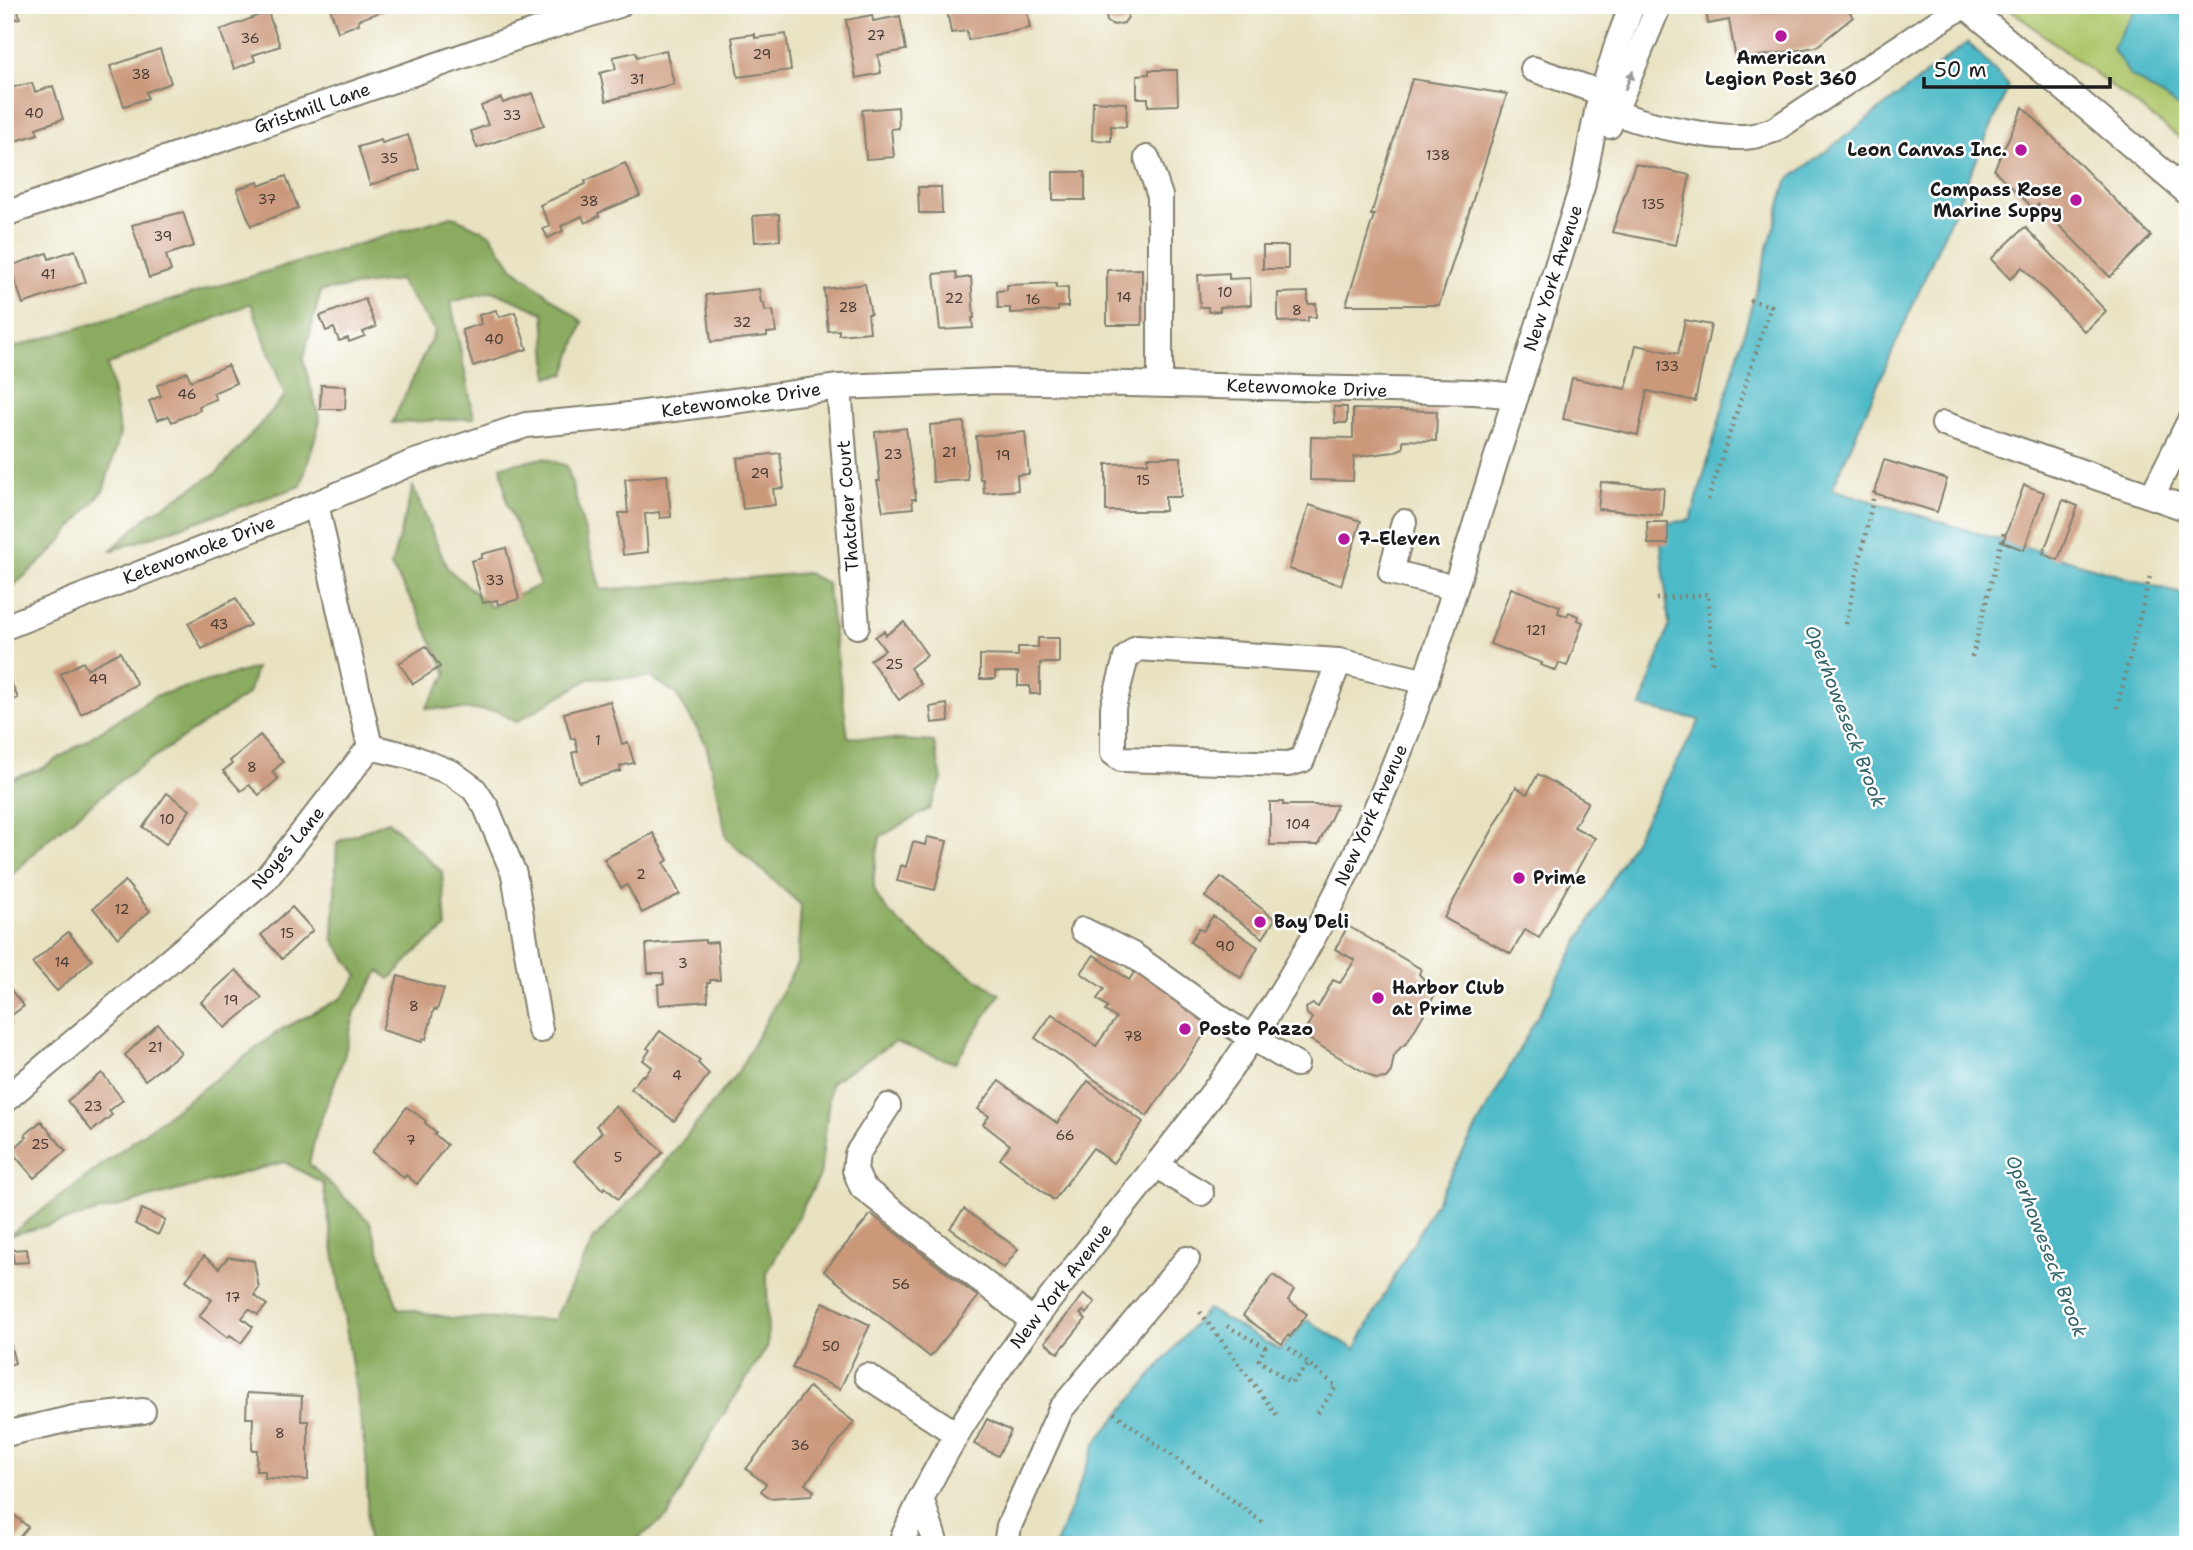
<svg xmlns="http://www.w3.org/2000/svg" width="2193" height="1550" viewBox="0 0 2193 1550" font-family="'Shantell Sans',sans-serif">
<style>
.green{fill:#afc76c;stroke:#667244;stroke-width:2}
.forest{fill:#8bac60;stroke:#54643e;stroke-width:2}
.water{fill:#4dbac7;stroke:#346b72;stroke-width:2}
.building{fill:#cb987a}
.lines{fill:none;stroke-linecap:round;stroke-linejoin:round}
.minor-casing{stroke:#827f6e;stroke-width:28}
.path{stroke:#827f6e;stroke-width:4.5;stroke-dasharray:2 5;stroke-linecap:butt}
.minor{stroke:#fff;stroke-width:24}
.oneway{fill:#999}
.poi-dot{fill:#b5179e;stroke:#fff;stroke-width:2.5}
.labels{text-anchor:middle;stroke-width:5;stroke-linejoin:round;paint-order:stroke}
.number-label{font-size:14px;fill:#483b34}
.poi-label{font-size:18px;font-weight:bold;fill:#1c1c1c;stroke:#fff;text-anchor:start}
.street-label{font-size:18px;fill:#1c1c1c;stroke:#fff}
.water-label{font-size:19px;font-style:italic;fill:#326369;stroke:#fff}
</style>
<rect width="100%" height="100%" fill="#fff"/>
<filter id="ink" filterUnits="userSpaceOnUse"><feTurbulence type="fractalNoise" baseFrequency=".0143" numOctaves="2"/><feDisplacementMap in="SourceGraphic" scale="14" xChannelSelector="R" yChannelSelector="G"/><feConvolveMatrix kernelMatrix="1 2 1 2 8 2 1 2 1" color-interpolation-filters="sRGB"/></filter>
<filter id="wash" filterUnits="userSpaceOnUse"><feTurbulence type="fractalNoise" baseFrequency=".00686" numOctaves="4" result="noise"/><feDisplacementMap in="SourceGraphic" scale="28" xChannelSelector="R" yChannelSelector="G"/><feGaussianBlur stdDeviation="1.57" result="paint"/><feColorMatrix in="noise" values="0 0 0 0 0 0 0 0 0 0 0 0 0 0 0 0 0 1.4 0 .05"/><feComposite in="paint" operator="in"/></filter>
<g filter="url(#wash)">
<rect width="100%" height="100%" fill="#e8e2c1"/>
<path class="green" d="M2004,5H2188V144Z"/>
<g class="forest">
<path d="M452,216L490,234L512,267L583,322L565,374L548,377L544,313L492,291L451,302L474,418L392,423L435,331L399,280L321,291L303,359L320,421L301,486L110,551L149,515L218,472L285,396L251,303L108,365L120,434L104,489L51,553L5,593V350Z"/>
<path d="M544,458L567,466L601,590L807,573L827,583L848,737L934,742L942,780L929,809L880,837C878,852 872,871 874,886C876,918 973,976 1000,994L955,1063L895,1042L831,1082L820,1176L767,1273L768,1346L714,1429L668,1516L629,1545H368L366,1454L323,1183L284,1162L8,1236L280,1030L342,998L358,976L333,939L337,842L388,821L442,872L446,928L417,951L390,979L379,971L355,1012L344,1057L316,1133L309,1164L370,1222L398,1308L452,1318L554,1320L594,1239L661,1168L738,1072L797,964L801,905L727,839L706,744L676,694L651,677L589,679L516,722L498,711L426,708L447,674L418,612L391,566L413,487L447,568L491,607L540,585L507,503L501,466Z"/>
<path d="M256,668L248,694L122,779L47,840L5,882V781L43,768L155,696Z"/>
</g>
<g class="water">
<path d="M2138,5H2188V113L2130,75L2112,48Z"/>
<path d="M1968,42L2009,86L1832,489L2188,596V1545H1056L1096,1442L1207,1309L1280,1350L1307,1320L1355,1349L1700,720L1641,707L1669,626L1659,524L1691,520L1787,181Z"/>
</g>
<g id="blocks">
<g class="building">
<path d="M5,5H17L20,18L5,22Z"/>
<path d="M329,5H384L386,10L358,20L359,24L338,32Z"/>
<path d="M946,5H1026L1030,28L968,40L967,31L951,33Z"/>
<path d="M1077,5H1135V6L1126,8L1128,17L1124,23L1114,25L1107,22L1106,14L1082,16Z"/>
<path d="M1705,5H1861L1850,13L1853,17L1816,47L1736,60L1729,20L1708,24Z"/>
<path d="M268,12L280,46L253,55L255,61L234,69L220,30Z"/>
<path d="M872,15L873,21L900,16L906,50L878,55L881,73L856,78L846,20Z"/>
<path d="M755,34V38L786,34L791,70L738,77L732,37Z"/>
<path d="M160,49L171,83L146,92L148,98L124,106L110,66Z"/>
<path d="M666,50L674,84L606,101L600,73L616,69L613,57L636,52L637,57Z"/>
<path d="M1149,70H1177L1178,105L1148,106V98H1137V75L1149,74Z"/>
<path d="M1412,79L1507,94L1439,305H1346L1374,215H1371Z"/>
<path d="M32,83L35,92L53,86L63,119L36,128L38,134L16,141L5,108V89Z"/>
<path d="M533,93L544,125L477,148L471,131L488,125L481,106L501,98L503,103Z"/>
<path d="M1093,101L1127,103L1126,127L1111,126V141L1092,140Z"/>
<path d="M898,107L899,128L891,129L894,157L866,159L862,110Z"/>
<path d="M2023,107L2151,236L2110,277L2038,204L2033,208L1994,170Z"/>
<path d="M408,135L419,169L370,185L358,147L381,140L382,143Z"/>
<path d="M625,163L640,196L598,213L599,216L585,223L582,216L561,226L563,231L548,238L543,229L550,226L540,205L586,184L585,181Z"/>
<path d="M1635,164L1690,175L1676,245L1612,232Z"/>
<rect x="1053" y="172" width="32" height="28"/>
<path d="M286,176L298,208L251,226L237,189L258,182L259,186Z"/>
<path d="M918,187H941L942,213H919Z"/>
<path d="M183,212L194,246L166,255L171,271L149,278L132,225Z"/>
<path d="M779,214L780,240L755,242L753,216Z"/>
<path d="M2025,227L2106,311L2085,332L2022,267L2010,279L1991,259Z"/>
<rect x="1263" y="246" width="25" height="23"/>
<path d="M75,250L86,282L23,304L10,266L47,253L49,259Z"/>
<path d="M1142,269V325H1107V270Z"/>
<path d="M956,272L957,279L971,277L974,318H972L973,328L940,330L934,274Z"/>
<path d="M1229,273V279L1250,278L1251,305L1220,307V311L1208,312V307H1200L1198,275Z"/>
<path d="M1056,283V288L1068,287V307H1058V311L1010,313V308H998L997,291L1007,290V285Z"/>
<path d="M865,284L871,314H868L870,332L839,335V330L828,331L824,289Z"/>
<path d="M759,289L761,303H764L765,311L773,310L776,332L767,333V336L711,342L706,295Z"/>
<path d="M1308,292V304H1316V317H1308V321L1278,322V293Z"/>
<path d="M365,299L376,327L363,332L365,336L349,342L348,338L339,341L334,328L326,331L320,316Z"/>
<path d="M496,310L499,317L515,312L527,349L473,366L462,330L481,324L479,315Z"/>
<path d="M1685,320L1711,325L1695,401L1647,391L1638,435L1563,419L1572,378L1626,389L1636,345L1678,354Z"/>
<path d="M228,365L236,383L213,393L216,399L199,406L200,410L172,422L169,416L157,420L149,401L161,396L157,385L187,372L191,381Z"/>
<path d="M321,385L346,386L345,409H320Z"/>
<path d="M1334,407H1347V423H1335Z"/>
<path d="M1353,409L1437,411L1436,441L1403,440V448L1394,452L1354,457L1353,481L1310,480L1311,437L1353,438Z"/>
<path d="M964,422L968,480L933,482L930,425Z"/>
<path d="M906,428L916,499H912L913,508L883,511L877,481H880L875,432Z"/>
<path d="M1025,432L1029,474L1017,475L1018,490L984,493L983,479H980L976,436Z"/>
<path d="M780,453L784,488L773,489L775,505L743,509L737,458Z"/>
<path d="M1148,457H1181V497H1165V511H1106V464L1148,463Z"/>
<path d="M1884,460L1947,479L1937,512L1874,493Z"/>
<path d="M667,475L671,517L660,518L659,512L645,514L648,552L623,555L619,513H628L625,479Z"/>
<path d="M1601,482L1664,488L1662,515L1598,509Z"/>
<path d="M2024,485L2044,492L2024,550L2003,542Z"/>
<path d="M2063,500L2078,506L2058,560L2043,554Z"/>
<path d="M1309,505L1361,521L1341,585L1289,569Z"/>
<path d="M1647,522H1668V544H1648Z"/>
<path d="M506,548L519,599L498,605L497,600L483,603L471,561L482,558V554Z"/>
<path d="M1511,588L1560,606L1558,613L1567,616L1569,612L1578,616L1577,620L1583,622L1567,666L1559,663L1556,671L1541,665L1542,663L1490,644Z"/>
<path d="M236,598L250,625L202,649L188,623Z"/>
<path d="M904,622L927,655L910,668L921,684L899,700L870,660L885,650L875,637L884,631L886,635Z"/>
<path d="M1038,638H1059V663H1040V694H1030V686H1018V672H995V679H980V655L1018,656V647H1038Z"/>
<path d="M426,646L440,667L413,684L399,663Z"/>
<path d="M120,652L137,684L81,714L60,674L83,662L87,669Z"/>
<path d="M5,669L18,698L5,704Z"/>
<path d="M610,701L622,744L628,742L634,763L620,766L621,771L579,782L572,753L578,751L575,738L571,739L564,713Z"/>
<path d="M947,704L949,721L932,723L930,707Z"/>
<path d="M260,735L283,762L272,772L278,779L259,795L249,785L241,791L223,771L232,764L230,761Z"/>
<path d="M1538,774L1588,802L1574,827L1595,838L1539,938L1525,930L1511,954L1444,918L1516,787L1527,794Z"/>
<path d="M167,793L190,810L166,844L143,827Z"/>
<path d="M1270,802H1283V805H1337L1318,845H1270Z"/>
<path d="M653,833L668,860L664,863L680,894L642,913L627,885L621,888L604,859Z"/>
<path d="M927,837L947,841L935,890L897,881L901,865L906,867L913,842L925,845Z"/>
<path d="M1221,877L1275,919L1263,938L1205,897Z"/>
<path d="M125,881L150,911L118,938L93,908Z"/>
<path d="M292,907L313,930L282,959L261,935Z"/>
<path d="M1213,916L1258,947L1241,978L1190,942L1199,928L1203,931Z"/>
<path d="M1348,926L1421,969L1419,974L1436,993L1407,1043L1401,1047L1394,1056L1391,1072L1386,1078L1376,1079L1302,1035L1312,1018L1307,1014L1306,1008L1313,1004L1318,1007L1333,980L1340,983L1355,960L1335,949Z"/>
<path d="M68,932L92,960L57,991L32,963Z"/>
<path d="M705,940V943L717,942L720,980H710V983H707L708,1001L659,1005L658,984H664L663,973H648L646,944Z"/>
<path d="M1094,955L1129,980L1139,965L1215,1019L1147,1116L1035,1038L1052,1014L1096,1046L1116,1018L1105,1011L1108,1007L1097,999L1104,989L1081,973Z"/>
<path d="M236,970L262,998L225,1028L201,1002Z"/>
<path d="M398,976L444,989L437,1010L434,1009L426,1039L423,1038L422,1042L382,1030Z"/>
<path d="M5,983L24,1006L8,1018L12,1023L5,1029Z"/>
<path d="M158,1024L181,1053L145,1080L125,1055Z"/>
<path d="M660,1031L700,1060L698,1063L709,1074L674,1121L631,1089L642,1075L644,1076L652,1067L643,1060L650,1050L647,1048Z"/>
<path d="M102,1073L123,1100L109,1111L112,1115L92,1131L67,1101Z"/>
<path d="M999,1081L1057,1123L1088,1081L1143,1122L1113,1163L1093,1148L1054,1200L1000,1159L1010,1145L983,1124L989,1116L978,1109Z"/>
<path d="M615,1106L663,1152L618,1199L605,1187L603,1190L574,1161L602,1132L596,1126Z"/>
<path d="M407,1107L426,1121L425,1123L436,1132L434,1134L447,1145L417,1184L406,1175L404,1178L372,1152Z"/>
<path d="M41,1121L66,1151L34,1178L11,1151L27,1137L25,1135Z"/>
<path d="M142,1209L165,1220L158,1235L135,1224Z"/>
<path d="M964,1209L1018,1249L1004,1268L950,1228Z"/>
<path d="M871,1214L978,1297L930,1357L824,1271Z"/>
<path d="M27,1249L29,1262L14,1263L12,1250Z"/>
<path d="M204,1256L219,1268L228,1257L254,1261L259,1288L254,1295L267,1305L258,1315L249,1309L242,1318L253,1327L241,1343L230,1335L228,1338L199,1316L212,1300L186,1280Z"/>
<path d="M1273,1275L1294,1290L1288,1300L1307,1314L1290,1337L1288,1335L1282,1344L1243,1316Z"/>
<path d="M1084,1294L1095,1302L1086,1314L1083,1311L1080,1314L1086,1319L1058,1353L1045,1342Z"/>
<path d="M823,1302L870,1325L840,1389L792,1368Z"/>
<path d="M6,1340L7,1344H10L15,1363L5,1366Z"/>
<path d="M809,1387L854,1422L805,1484L814,1491L811,1495L770,1498L761,1491L766,1484L746,1469Z"/>
<path d="M247,1393L302,1396L301,1421H308V1480L265,1478V1471H256L257,1450H252L253,1418H246Z"/>
<path d="M987,1419L1011,1431L998,1456L974,1444Z"/>
<path d="M5,1507L28,1527L13,1545H5Z"/>
</g>
</g>
</g>
<g filter="url(#ink)">
<use href="#blocks" fill-opacity="0" stroke="#827f6e" stroke-width="2"/>
<g class="lines">
<g class="minor-casing">
<g id="minor">
<path d="M1965,5L2188,193"/>
<path d="M1533,69L1602,93"/>
<path d="M1616,112C1642,125 1724,141 1753,136C1760,135 1767,132 1774,130L1950,14L1965,6"/>
<path d="M1609,126L1659,5"/>
<path d="M1147,158L1160,196V384"/>
<path d="M5,214L521,36L619,5"/>
<path d="M839,387L857,626"/>
<path d="M1944,424L2188,509"/>
<path d="M2152,496L2188,424"/>
<path d="M1404,522L1391,572L1455,588"/>
<path d="M5,627L316,504L409,464L526,425L614,417L839,387L997,381L1475,392L1516,396"/>
<path d="M1339,661L1302,760L1288,764L1121,759L1113,753V707L1126,658L1137,648L1339,661L1426,682"/>
<path d="M370,747L409,756L452,773L474,789L486,807L514,874L540,1030"/>
<path d="M1083,930L1133,955L1228,1023L1296,1064"/>
<path d="M5,1100L265,880L370,747L316,504"/>
<path d="M888,1106L857,1154L855,1170L862,1187L1033,1321"/>
<path d="M1157,1164L1174,1177L1201,1193"/>
<path d="M867,1376L955,1433"/>
<path d="M5,1434L74,1418L143,1411"/>
<path d="M921,1498L936,1545"/>
<path d="M900,1545C976,1364 1117,1225 1231,1068C1323,940 1389,795 1437,646L1582,187L1598,107L1618,42L1632,5"/>
<path d="M1006,1545L1009,1526L1061,1409L1187,1259"/>
</g>
</g>
<g class="path">
<path d="M1708,500L1771,306L1746,299"/>
<path d="M1656,599L1708,594L1712,664"/>
<path d="M1846,624L1875,490"/>
<path d="M1972,657L2005,528"/>
<path d="M2117,708L2151,572"/>
<path d="M1200,1312L1279,1418"/>
<path d="M1227,1326L1265,1347L1259,1360L1291,1383L1309,1364"/>
<path d="M1289,1348L1336,1386L1315,1417"/>
<path d="M1114,1413L1265,1524"/>
</g>
<use href="#minor" class="minor"/>
</g>
<defs><path id="oneway-solid" d="M-6-.8H1V-3.2L6.5 0L1 3.2V.8H-6Z" transform="scale(1.75)"/></defs>
<use class="oneway" href="#oneway-solid" transform="translate(1629 80) rotate(-67)"/>
</g>
<g class="poi-dot">
<circle cx="1781" cy="36" r="7"/>
<circle cx="2021" cy="150" r="7"/>
<circle cx="2076" cy="200" r="7"/>
<circle cx="1344" cy="539" r="7"/>
<circle cx="1519" cy="878" r="7"/>
<circle cx="1260" cy="922" r="7"/>
<circle cx="1378" cy="998" r="7"/>
<circle cx="1185" cy="1029" r="7"/>
</g>
<g class="labels">
<g class="number-label">
<text x="876" y="40">27</text>
<text x="250" y="43">36</text>
<text x="762" y="59">29</text>
<text x="141" y="79">38</text>
<text x="637" y="84">31</text>
<text x="34" y="118">40</text>
<text x="512" y="120">33</text>
<text x="1438" y="160">138</text>
<text x="389" y="163">35</text>
<text x="267" y="204">37</text>
<text x="589" y="206">38</text>
<text x="1653" y="209">135</text>
<text x="163" y="241">39</text>
<text x="48" y="279">41</text>
<text x="1225" y="297">10</text>
<text x="1124" y="302">14</text>
<text x="954" y="303">22</text>
<text x="1033" y="304">16</text>
<text x="848" y="312">28</text>
<text x="1297" y="315">8</text>
<text x="742" y="327">32</text>
<text x="494" y="344">40</text>
<text x="1667" y="371">133</text>
<text x="187" y="399">46</text>
<text x="949" y="457">21</text>
<text x="893" y="459">23</text>
<text x="1003" y="460">19</text>
<text x="760" y="478">29</text>
<text x="1143" y="485">15</text>
<text x="495" y="585">33</text>
<text x="219" y="629">43</text>
<text x="1536" y="635">121</text>
<text x="894" y="669">25</text>
<text x="98" y="684">49</text>
<text x="598" y="745">1</text>
<text x="252" y="772">8</text>
<text x="167" y="824">10</text>
<text x="1298" y="829">104</text>
<text x="641" y="879">2</text>
<text x="122" y="914">12</text>
<text x="287" y="938">15</text>
<text x="1225" y="951">90</text>
<text x="62" y="967">14</text>
<text x="683" y="968">3</text>
<text x="231" y="1005">19</text>
<text x="414" y="1011">8</text>
<text x="1133" y="1041">78</text>
<text x="155" y="1052">21</text>
<text x="677" y="1080">4</text>
<text x="93" y="1111">23</text>
<text x="1065" y="1140">66</text>
<text x="411" y="1145">7</text>
<text x="40" y="1149">25</text>
<text x="618" y="1162">5</text>
<text x="901" y="1289">56</text>
<text x="233" y="1302">17</text>
<text x="831" y="1351">50</text>
<text x="280" y="1438">8</text>
<text x="800" y="1450">36</text>
</g>
<g class="poi-label">
<text x="1781" y="64" text-anchor="middle">American<tspan x="1781" dy="21">Legion Post 360</tspan></text>
<text x="2007" y="156" text-anchor="end">Leon Canvas Inc.</text>
<text x="2062" y="196" text-anchor="end">Compass Rose<tspan x="2062" dy="21">Marine Suppy</tspan></text>
<text x="1358" y="545">7-Eleven</text>
<text x="1533" y="884">Prime</text>
<text x="1274" y="928">Bay Deli</text>
<text x="1392" y="994">Harbor Club<tspan x="1392" dy="21">at Prime</tspan></text>
<text x="1199" y="1035">Posto Pazzo</text>
</g>
<g class="street-label">
<text transform="translate(312 108) rotate(-19)" y="6">Gristmill Lane</text>
<text transform="translate(1553 278) rotate(-72)" y="6">New York Avenue</text>
<text transform="translate(1307 388) rotate(2)" y="6">Ketewomoke Drive</text>
<text transform="translate(741 400) rotate(-8)" y="6">Ketewomoke Drive</text>
<text transform="translate(848 506) rotate(-94)" y="6">Thatcher Court</text>
<text transform="translate(199 550) rotate(-21)" y="6">Ketewomoke Drive</text>
<text transform="translate(1371 815) rotate(-66)" y="6">New York Avenue</text>
<text transform="translate(288 848) rotate(-50)" y="6">Noyes Lane</text>
<text transform="translate(1061 1286) rotate(-52)" y="6">New York Avenue</text>
</g>
<g class="water-label">
<text transform="translate(1846 716) rotate(69)" y="7">Operhoweseck Brook</text>
<text transform="translate(2047 1246) rotate(69)" y="7">Operhoweseck Brook</text>
</g>
</g>
<rect width="2193" height="1550" fill="none" stroke="#fff" stroke-width="28"/>
<path d="M1924 77v10h186v-10" fill="none" stroke="#1c1c1c" stroke-width="3.5"/>
<text x="1934" y="77" font-size="21" fill="#1c1c1c" stroke="#ffffff" stroke-width="5" paint-order="stroke">50 m</text>
</svg>
